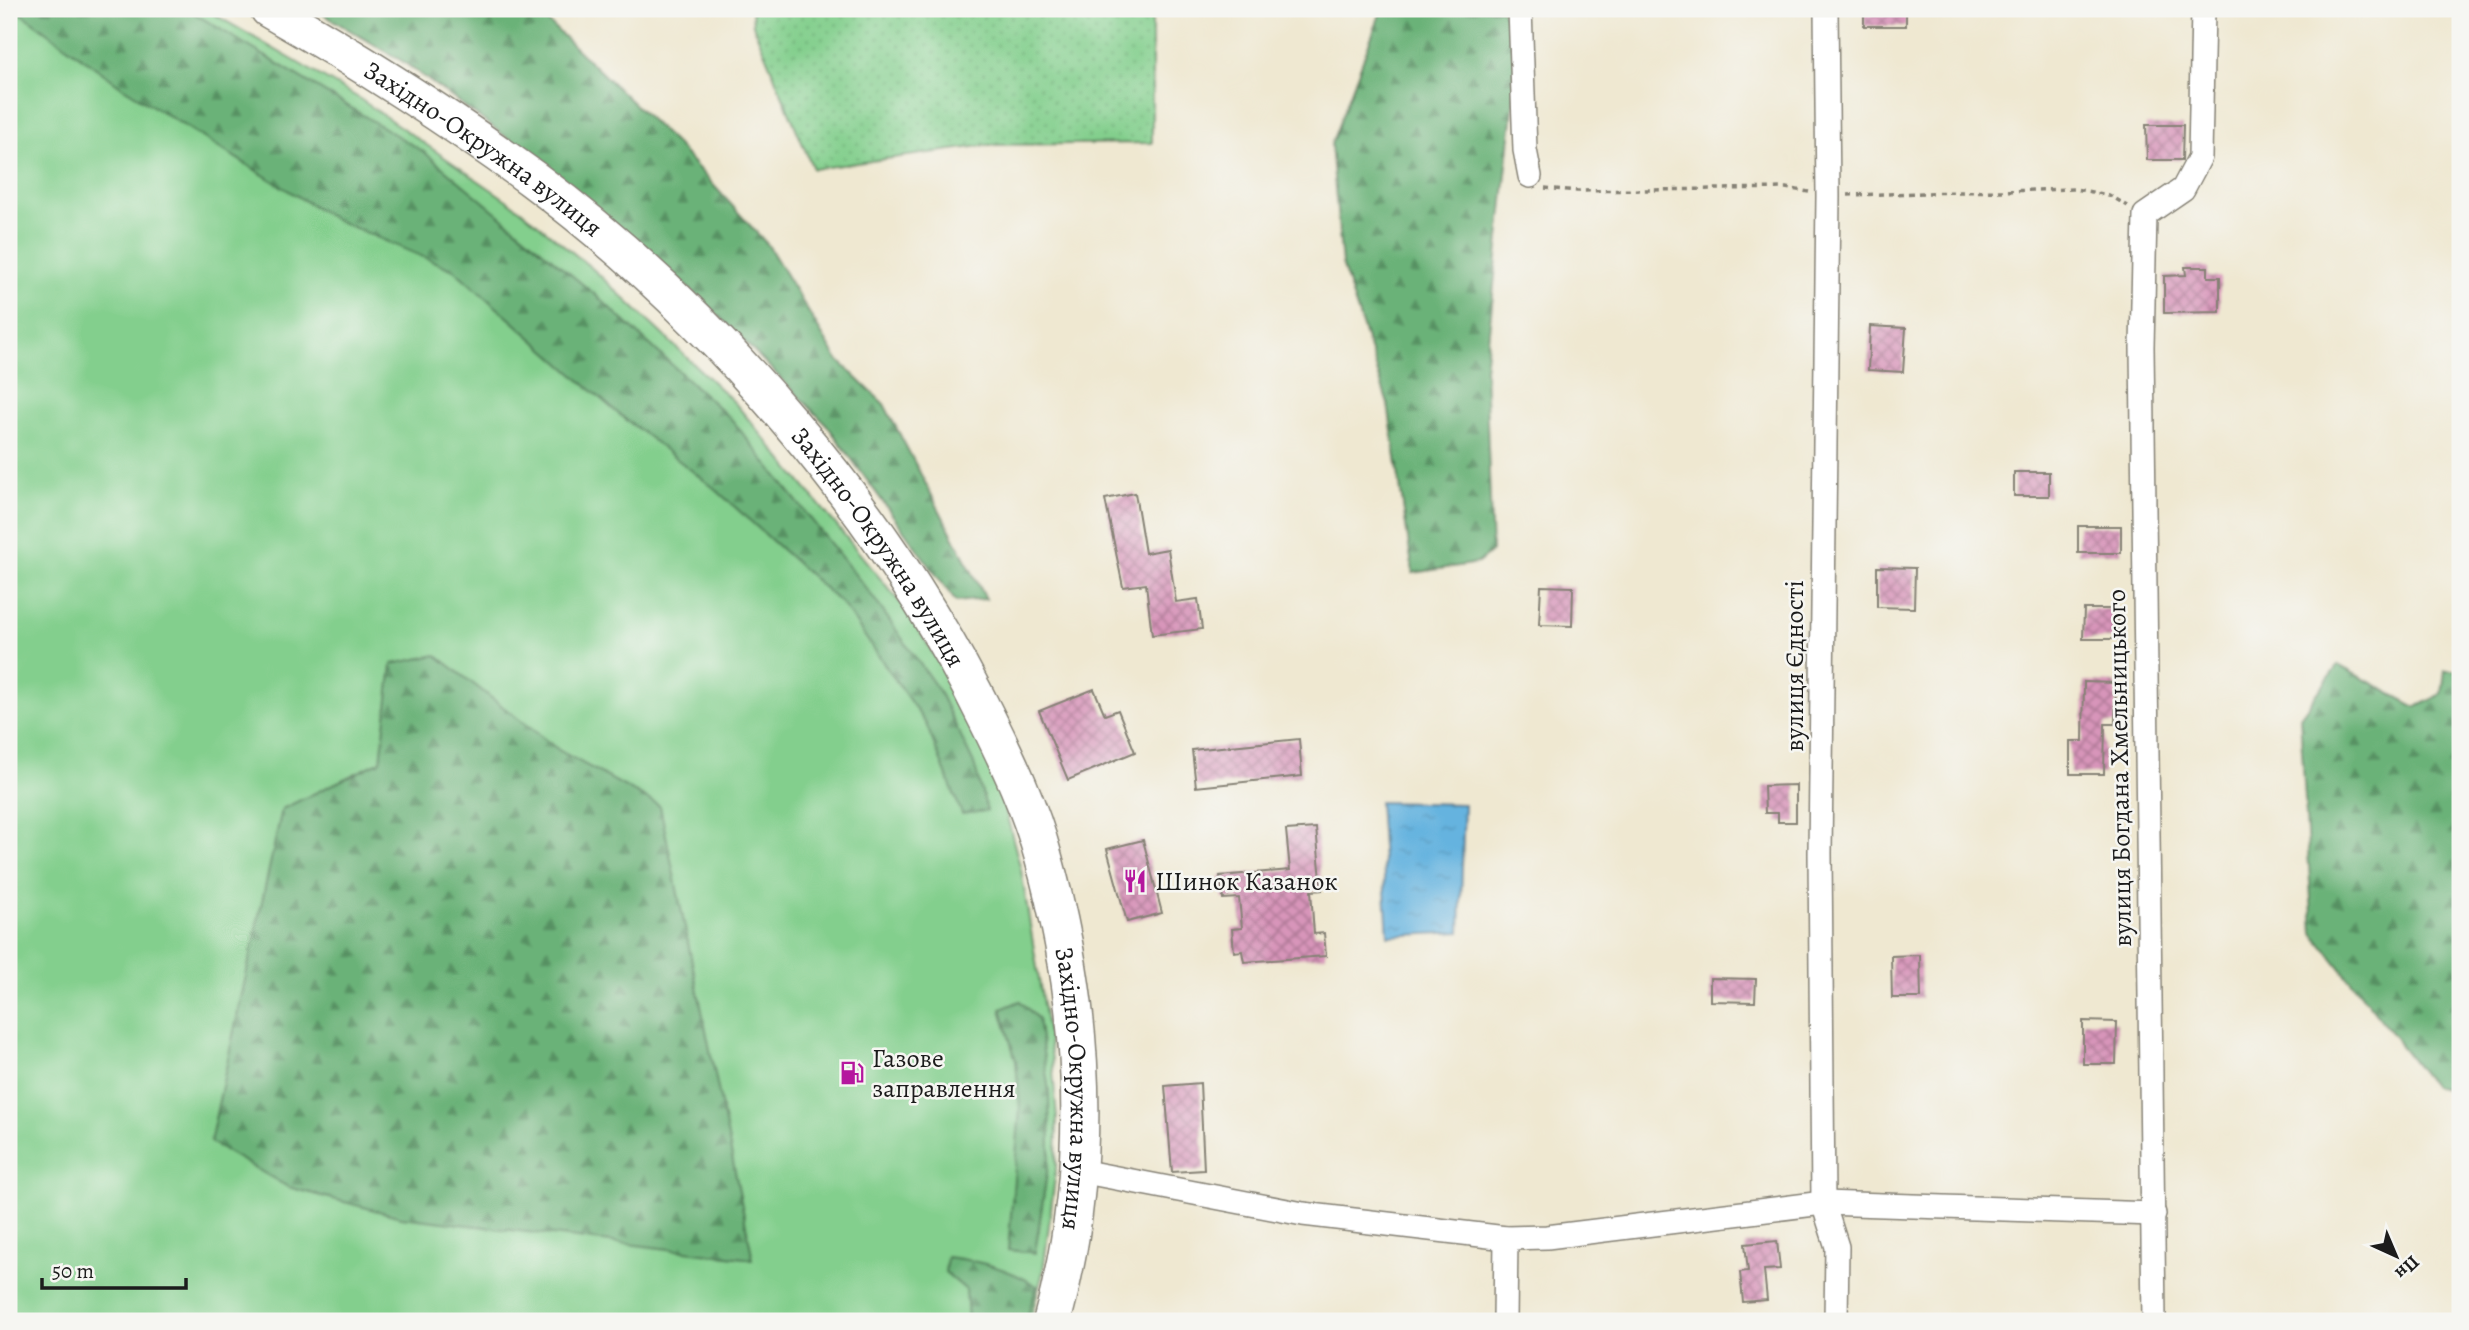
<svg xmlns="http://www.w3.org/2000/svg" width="2469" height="1330" viewBox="0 0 2469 1330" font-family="Alegreya,serif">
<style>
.grass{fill:#83cf8d;stroke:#507654;stroke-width:2}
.forest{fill:url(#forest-firs);stroke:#43674a;stroke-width:2}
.garden{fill:url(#garden-dots);stroke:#507654;stroke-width:2}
.water{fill:url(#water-ripples);stroke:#40687e;stroke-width:2}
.building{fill:url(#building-cross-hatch)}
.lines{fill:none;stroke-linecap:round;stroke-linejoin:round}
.minor-casing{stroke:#868276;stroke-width:26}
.primary-casing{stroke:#868276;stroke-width:40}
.path{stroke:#868276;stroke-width:3.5;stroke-dasharray:5 5;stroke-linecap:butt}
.minor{stroke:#fff;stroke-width:23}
.primary{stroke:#fff;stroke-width:37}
.labels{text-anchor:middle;stroke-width:5;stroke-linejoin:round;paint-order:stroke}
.street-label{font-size:26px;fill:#1c1c1c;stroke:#f6f6f2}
.poi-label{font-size:26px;fill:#1c1c1c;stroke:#f6f6f2;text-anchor:start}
</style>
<defs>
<pattern id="forest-firs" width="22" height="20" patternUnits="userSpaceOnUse" patternTransform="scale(1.75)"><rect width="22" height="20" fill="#6ab278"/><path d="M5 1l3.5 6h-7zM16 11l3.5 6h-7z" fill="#569062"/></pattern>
<pattern id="garden-dots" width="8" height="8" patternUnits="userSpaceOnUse" patternTransform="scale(1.75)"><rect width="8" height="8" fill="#83cf8d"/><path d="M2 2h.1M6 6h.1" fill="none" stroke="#71b179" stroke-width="1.8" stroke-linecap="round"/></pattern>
<pattern id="water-ripples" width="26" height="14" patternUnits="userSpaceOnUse" patternTransform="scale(1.75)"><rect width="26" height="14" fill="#65b3df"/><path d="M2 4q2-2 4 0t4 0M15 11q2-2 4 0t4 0" fill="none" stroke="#5799bf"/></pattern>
<pattern id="building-cross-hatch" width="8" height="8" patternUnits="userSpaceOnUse" patternTransform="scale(1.75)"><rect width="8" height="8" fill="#d895ba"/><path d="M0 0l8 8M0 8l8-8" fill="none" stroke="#ae7996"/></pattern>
</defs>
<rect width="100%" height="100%" fill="#f6f6f2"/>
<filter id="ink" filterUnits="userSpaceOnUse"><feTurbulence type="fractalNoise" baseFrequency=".0143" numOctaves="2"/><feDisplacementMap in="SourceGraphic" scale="14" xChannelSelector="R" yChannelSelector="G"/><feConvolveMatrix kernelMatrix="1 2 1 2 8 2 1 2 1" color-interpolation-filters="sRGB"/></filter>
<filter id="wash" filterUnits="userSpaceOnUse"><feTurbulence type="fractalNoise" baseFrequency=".00686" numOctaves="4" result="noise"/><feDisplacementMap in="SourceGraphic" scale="28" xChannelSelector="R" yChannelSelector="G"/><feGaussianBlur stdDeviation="1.57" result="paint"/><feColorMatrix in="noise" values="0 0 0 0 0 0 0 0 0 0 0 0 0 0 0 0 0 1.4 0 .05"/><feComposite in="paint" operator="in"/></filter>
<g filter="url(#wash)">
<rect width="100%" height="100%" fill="#efe8d1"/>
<path class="grass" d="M9,9H205L357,97L521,210L594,270L735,403L904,607L961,697L999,786L1021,870L1052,1059L1057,1118L1056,1170L1043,1272L1030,1321H9Z"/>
<g class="forest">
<path d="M15,9H187L424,152L598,297L732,420L873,597L939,691L974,764L987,811L962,814L926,724L843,605L714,488L615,411L454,270L334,219L122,87Z"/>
<path d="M314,9H532L537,11L676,144L768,245L837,359L884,404L986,599L956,602L826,424L708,305L546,166L402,61Z"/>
<path d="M1382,9H1501L1516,39L1515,90L1485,369L1492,551L1478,563L1413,573L1388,404L1342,264L1331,145Z"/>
<path d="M436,655L560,751L660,806L753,1259L401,1217L288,1187L210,1142L282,809L381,761L392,664Z"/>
<path d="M2338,665L2416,707L2442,694L2445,670H2460V1093L2433,1086L2313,933L2300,717Z"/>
<path d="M1020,1001L1038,1019L1049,1091L1050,1153L1035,1253L1008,1250L1020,1109L1016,1061L1001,1009Z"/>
<path d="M947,1257C980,1261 1008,1268 1037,1286L1026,1321H968L966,1290L945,1272Z"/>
</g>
<path class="garden" d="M752,9H1152V143L988,145L813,169L753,25Z"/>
<path class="water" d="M1379,802L1464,804L1460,932L1388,936Z"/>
<g id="blocks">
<g class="building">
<rect x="1864" y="9" width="42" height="17"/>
<path d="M2146,125H2183L2182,160H2147Z"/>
<path d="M2185,267H2208V277H2220V312L2164,313V276L2186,275Z"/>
<path d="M1870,326L1906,328L1903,372L1868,370Z"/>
<rect x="2014" y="472" width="35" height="24"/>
<path d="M1135,493L1145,553L1168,549L1176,602L1198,599L1202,629L1152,635L1146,584L1123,587L1105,499Z"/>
<rect x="2078" y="526" width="43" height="27"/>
<path d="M1877,567L1915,568L1914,608L1877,607Z"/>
<path d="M1541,586L1573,587L1572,626L1539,625Z"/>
<path d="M2084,609H2118V639H2083Z"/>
<path d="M2084,682L2116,683L2115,724H2105L2104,774H2070V741H2083Z"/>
<path d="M1094,689L1105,715L1118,710L1135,752L1068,780L1039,711Z"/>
<path d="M1299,739L1302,776L1196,787L1192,750Z"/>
<path d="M1796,785V822H1778V813H1765L1764,786Z"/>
<path d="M1316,828L1322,890L1311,891L1314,934L1324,933L1326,956L1244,962L1242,951L1234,952L1232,929L1242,928L1239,898L1223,899L1220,876L1290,870L1286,830Z"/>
<path d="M1143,840L1162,913L1127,922L1107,849Z"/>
<path d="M1920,955L1921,998H1892L1891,956Z"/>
<path d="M1710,978L1756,979L1755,1002L1710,1001Z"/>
<path d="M2083,1021L2117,1022L2116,1064H2083Z"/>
<path d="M1200,1083L1204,1170L1172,1172L1165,1086Z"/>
<path d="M1777,1241L1780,1269L1764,1270L1767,1300L1743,1302L1740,1272L1748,1271L1745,1244Z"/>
</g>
</g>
</g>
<g filter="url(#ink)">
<use href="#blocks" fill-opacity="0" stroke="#868276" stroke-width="2"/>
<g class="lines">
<g class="minor-casing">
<g id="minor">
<path d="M1520,9L1525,150L1530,176"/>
<path d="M1826,9L1828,196L1820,853L1823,1203L1837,1247L1836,1321"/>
<path d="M1080,1171L1303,1214L1506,1238L1547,1237L1823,1203L2154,1214"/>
<path d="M1505,1321L1506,1238"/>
<path d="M2154,1321L2142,347L2145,215L2183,189L2200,157L2203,9"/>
</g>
</g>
<g class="primary-casing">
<g id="primary">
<path id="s1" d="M269,9C360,61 448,117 533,179C715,314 887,515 987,719C1009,763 1030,808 1043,856C1086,1010 1094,1168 1052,1321"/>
</g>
</g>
<g class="path">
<path d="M1545,188L1577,191L1786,188L1809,192"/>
<path d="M1848,195L2075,189L2109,195L2128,206"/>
</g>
<use href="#minor" class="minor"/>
<use href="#primary" class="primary"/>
</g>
</g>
<defs>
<g id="restaurant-bare" transform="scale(1.89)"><path d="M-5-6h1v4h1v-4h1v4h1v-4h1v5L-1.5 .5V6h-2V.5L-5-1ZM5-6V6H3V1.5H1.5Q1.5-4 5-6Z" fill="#b5179e" stroke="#f6f6f2" stroke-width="2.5" paint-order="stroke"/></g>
<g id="fuel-bare" transform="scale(1.89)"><path d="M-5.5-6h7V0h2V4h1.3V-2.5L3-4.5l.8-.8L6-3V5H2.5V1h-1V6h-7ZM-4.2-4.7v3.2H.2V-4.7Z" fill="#b5179e" stroke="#f6f6f2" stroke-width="2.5" paint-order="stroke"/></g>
</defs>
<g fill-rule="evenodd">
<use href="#restaurant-bare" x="1135" y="881"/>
<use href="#fuel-bare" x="852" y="1073"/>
</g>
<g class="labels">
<g class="street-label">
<text dy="9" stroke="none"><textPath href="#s1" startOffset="256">Західно-Окружна вулиця</textPath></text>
<text dy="9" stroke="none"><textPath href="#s1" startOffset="822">Західно-Окружна вулиця</textPath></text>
<text transform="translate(1794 666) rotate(-90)" y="9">вулиця Єдності</text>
<text transform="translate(2119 768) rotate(-91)" y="9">вулиця Богдана Хмельницького</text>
<text dy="9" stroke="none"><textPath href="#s1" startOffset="1410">Західно-Окружна вулиця</textPath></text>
</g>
<g class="poi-label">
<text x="1155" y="890">Шинок Казанок</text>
<text x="872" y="1067">Газове<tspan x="872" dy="30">заправлення</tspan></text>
</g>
</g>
<rect width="2469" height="1330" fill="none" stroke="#f6f6f2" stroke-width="35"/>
<g transform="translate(2396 1256) rotate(136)" stroke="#f6f6f2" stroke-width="5" paint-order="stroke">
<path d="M0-5L12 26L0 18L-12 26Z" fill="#1c1c1c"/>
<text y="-10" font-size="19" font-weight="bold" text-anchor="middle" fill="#1c1c1c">Пн</text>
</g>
<path d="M42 1278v10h144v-10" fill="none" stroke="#1c1c1c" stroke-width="3.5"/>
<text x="52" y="1278" font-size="21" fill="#1c1c1c" stroke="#f6f6f2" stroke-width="5" paint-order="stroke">50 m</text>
</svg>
